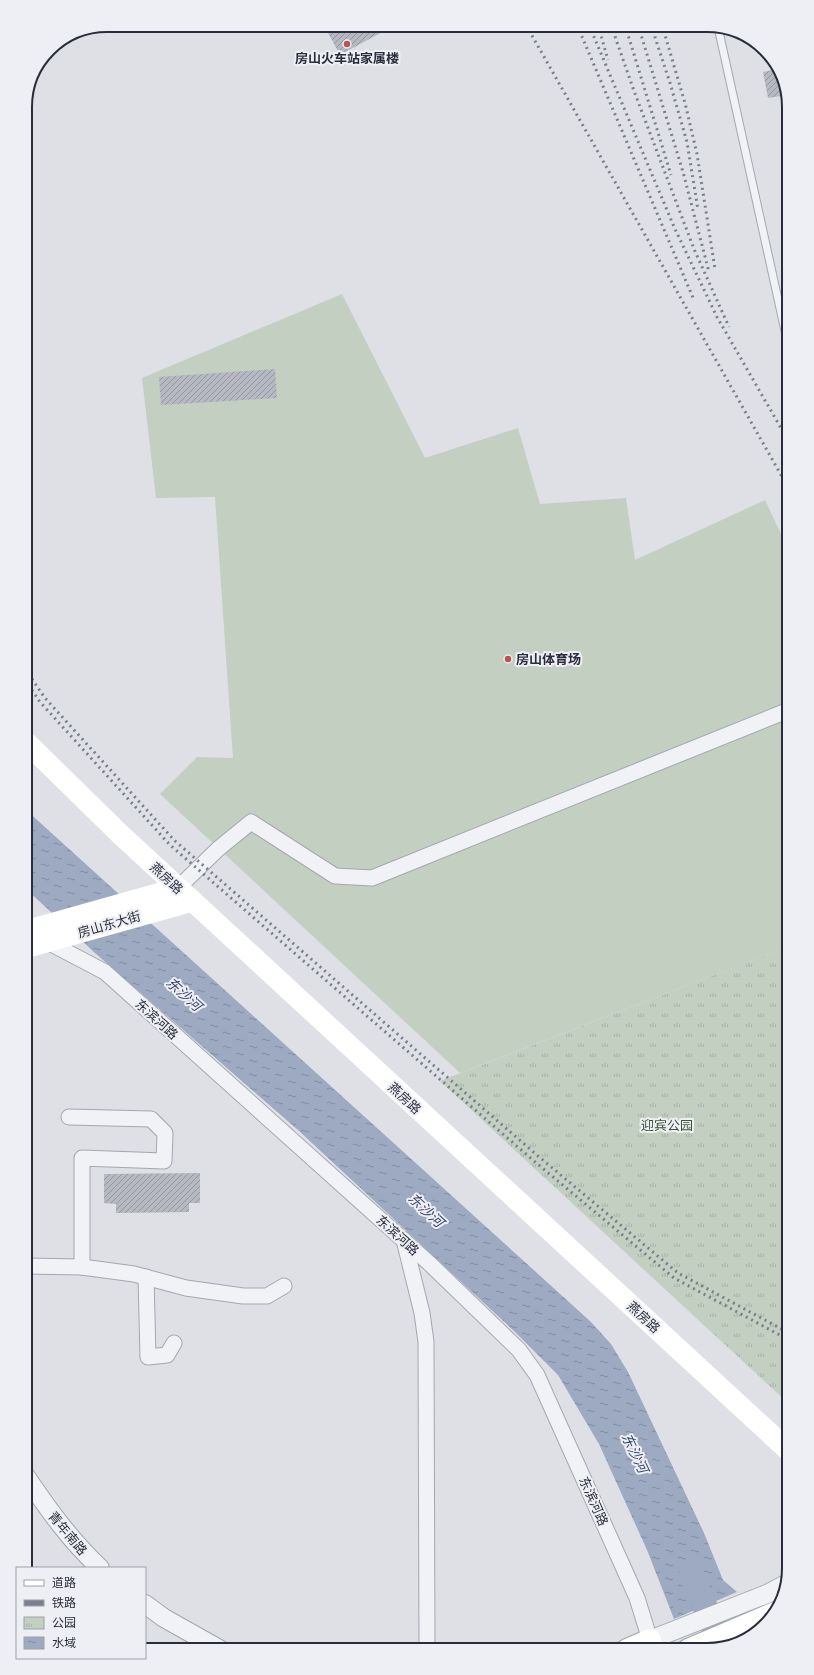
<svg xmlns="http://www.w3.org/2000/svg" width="814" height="1675" viewBox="0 0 814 1675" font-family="'Open Sans','Noto Sans SC',sans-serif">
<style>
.park{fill:url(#park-tufts)}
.pitch{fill:#c2cfc1}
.water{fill:url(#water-ripples)}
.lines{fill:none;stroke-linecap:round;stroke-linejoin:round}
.river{stroke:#9daac2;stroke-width:25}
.building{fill:url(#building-hatch)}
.service-casing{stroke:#a4a7af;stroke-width:9}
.minor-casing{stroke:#a4a7af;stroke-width:17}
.tertiary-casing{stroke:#a4a7af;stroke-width:20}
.primary-casing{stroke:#9fa4b0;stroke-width:24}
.service{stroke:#f1f2f5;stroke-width:7}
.minor{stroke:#f1f2f5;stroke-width:15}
.tertiary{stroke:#f1f2f5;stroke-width:18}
.secondary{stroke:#fff;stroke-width:21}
.primary{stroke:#fff;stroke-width:22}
.rail{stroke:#7a7f8e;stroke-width:3;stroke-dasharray:2 4;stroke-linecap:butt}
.poi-dot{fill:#bd5253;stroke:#eeeff4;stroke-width:1.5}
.labels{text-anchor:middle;stroke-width:4;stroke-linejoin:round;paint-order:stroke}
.poi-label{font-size:13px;font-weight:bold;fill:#292d3b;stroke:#eeeff4}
.street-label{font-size:13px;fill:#292d3b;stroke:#eeeff4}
.park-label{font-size:13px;fill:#3a5538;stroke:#eeeff4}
.water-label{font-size:14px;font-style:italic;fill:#39486a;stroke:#eeeff4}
.rim{fill:none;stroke:#292d3b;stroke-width:2}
</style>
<defs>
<pattern id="park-tufts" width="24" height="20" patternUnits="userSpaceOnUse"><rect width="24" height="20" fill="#c2cfc1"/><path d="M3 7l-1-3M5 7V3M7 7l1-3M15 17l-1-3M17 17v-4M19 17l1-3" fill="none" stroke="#a7b2a7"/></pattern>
<pattern id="water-ripples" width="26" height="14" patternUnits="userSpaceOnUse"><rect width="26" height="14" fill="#9daac2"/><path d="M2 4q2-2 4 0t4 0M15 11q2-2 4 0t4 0" fill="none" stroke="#808b9f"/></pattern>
<pattern id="building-hatch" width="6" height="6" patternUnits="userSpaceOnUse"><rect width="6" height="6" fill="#b6b9c2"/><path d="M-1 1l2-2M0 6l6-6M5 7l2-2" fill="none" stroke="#94979f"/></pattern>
</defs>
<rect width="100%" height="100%" fill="#dee0e6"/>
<path class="park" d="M789,946V1404L440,1081Z"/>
<path class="pitch" d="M342,294L425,458L518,428L540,504L626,498L635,560L765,500L789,551V946L460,1073L160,794L197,757L233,758L215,497L156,498L142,378Z"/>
<path class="water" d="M25,809L591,1322L611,1344L628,1372L704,1533L723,1580L737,1592L674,1619L647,1550L599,1444L558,1375L514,1331L298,1130L95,953L25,888Z"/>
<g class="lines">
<path class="river" d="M691,1575L723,1647"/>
</g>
<g class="building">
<path d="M343,25H395L340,55L328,33Z"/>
<path d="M778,69L783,76L787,95L768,98L763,72Z"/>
<path d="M275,369L277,398L161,405L159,377Z"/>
<path d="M200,1173V1203H189V1212L116,1213V1204L104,1203V1174Z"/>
</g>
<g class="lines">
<g class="service-casing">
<path id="service" d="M718,27L789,349"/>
</g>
<g class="minor-casing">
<g id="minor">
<path d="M178,888L218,849L251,822L335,876L372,878L789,710"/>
<path d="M44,940L105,972L429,1263L519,1350L537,1375L637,1598L650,1640"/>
<path d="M404,1240L422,1313L426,1342L427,1650"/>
<path d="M25,1266L82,1267V1158L164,1161L165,1133L151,1119L69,1117"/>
<path d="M82,1267L134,1274L186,1288L243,1296H267L284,1286"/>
<path d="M146,1277L148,1357L167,1355L174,1343"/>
</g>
</g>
<g class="tertiary-casing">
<g id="tertiary">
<path d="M25,1475C48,1509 70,1540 100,1568"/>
<path d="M145,1604L164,1618L221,1650"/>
<path d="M650,1640L767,1594L784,1585"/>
</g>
</g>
<g class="primary-casing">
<g id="primary">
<path d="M627,1650L650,1640"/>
<path d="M688,1650L775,1613"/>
</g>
</g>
<use href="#service" class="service"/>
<use href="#minor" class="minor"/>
<use href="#tertiary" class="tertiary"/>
<g class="secondary">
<path d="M25,741L121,835L789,1451"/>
<path d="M25,931L178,888"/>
<path d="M25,948L193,901"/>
</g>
<use href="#primary" class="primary"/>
<g class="rail">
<path d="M526,25L789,489"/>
<path d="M577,25L694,300"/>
<path d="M589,25L675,229L717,317L789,442"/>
<path d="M598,25L608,60"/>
<path d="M611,25L634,91L694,249L729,327"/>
<path d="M625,25L671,175"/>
<path d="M638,25L683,172L709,272"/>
<path d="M651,25L670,83L687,142L698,210"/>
<path d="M662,25L685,103L697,154L715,269"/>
<path d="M25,669L45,698L174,840L538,1156L678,1273L789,1333"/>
<path d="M25,680L40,702L170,845L534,1161L674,1278L789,1340"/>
</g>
</g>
<g class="poi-dot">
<circle cx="347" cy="44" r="4"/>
<circle cx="508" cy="659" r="4"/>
</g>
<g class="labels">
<g class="poi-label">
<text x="347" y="63">房山火车站家属楼</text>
<text x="516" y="664" text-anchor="start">房山体育场</text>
</g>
<g class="street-label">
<text transform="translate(167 878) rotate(43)" y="5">燕房路</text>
<text transform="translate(109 924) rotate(-16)" y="5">房山东大街</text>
<text transform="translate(157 1019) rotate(42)" y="5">东滨河路</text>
<text transform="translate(405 1098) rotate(43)" y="5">燕房路</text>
<text transform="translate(398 1235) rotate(42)" y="5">东滨河路</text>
<text transform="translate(644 1317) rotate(43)" y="5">燕房路</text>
<text transform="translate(594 1501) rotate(66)" y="5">东滨河路</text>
<text transform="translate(68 1533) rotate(50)" y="5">青年南路</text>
</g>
<g class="park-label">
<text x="667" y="1130">迎宾公园</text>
</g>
<g class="water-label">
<text transform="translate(184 994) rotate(42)" y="5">东沙河</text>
<text transform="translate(426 1210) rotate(43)" y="5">东沙河</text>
<text transform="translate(635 1453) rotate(64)" y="5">东沙河</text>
</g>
</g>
<path d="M0 0H814V1675H0ZM107 32H707A75 75 0 0 1 782 107V1568A75 75 0 0 1 707 1643H107A75 75 0 0 1 32 1568V107A75 75 0 0 1 107 32Z" fill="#eeeff4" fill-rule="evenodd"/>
<path class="rim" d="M107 32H707A75 75 0 0 1 782 107V1568A75 75 0 0 1 707 1643H107A75 75 0 0 1 32 1568V107A75 75 0 0 1 107 32Z"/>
<rect x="16" y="1567" width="130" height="92" fill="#eeeff4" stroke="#9fa1aa"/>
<rect x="24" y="1580" width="20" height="6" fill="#ffffff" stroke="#9fa1aa"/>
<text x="52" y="1587" font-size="12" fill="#292d3b">道路</text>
<rect x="24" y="1600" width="20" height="6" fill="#7a7f8e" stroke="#9fa1aa"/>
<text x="52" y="1607" font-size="12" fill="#292d3b">铁路</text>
<rect x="24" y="1617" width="20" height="12" fill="url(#park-tufts)" stroke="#9fa1aa"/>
<text x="52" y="1627" font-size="12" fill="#292d3b">公园</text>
<rect x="24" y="1637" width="20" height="12" fill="url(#water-ripples)" stroke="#9fa1aa"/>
<text x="52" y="1647" font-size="12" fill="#292d3b">水域</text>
</svg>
